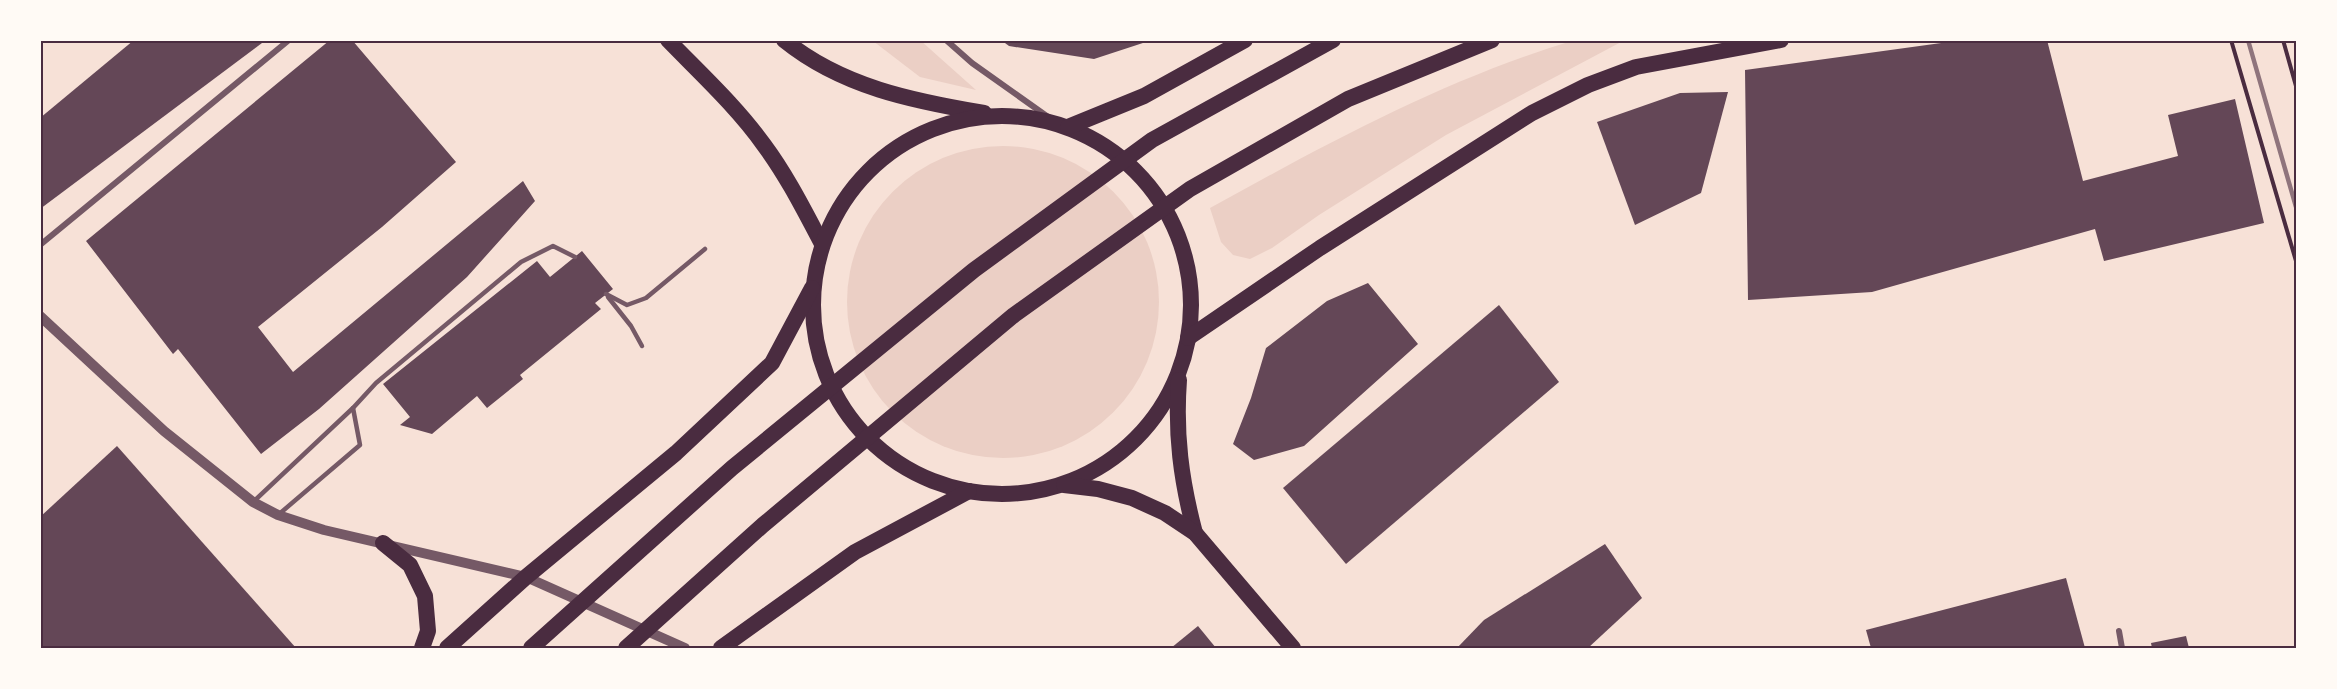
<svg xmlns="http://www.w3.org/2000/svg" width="2337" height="689" viewBox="0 0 2337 689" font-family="'Open Sans',sans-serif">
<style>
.green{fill:#ebcfc5}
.building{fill:#644757}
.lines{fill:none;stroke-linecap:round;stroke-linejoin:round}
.path{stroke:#4a2c40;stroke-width:4}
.service{stroke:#755966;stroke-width:4.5}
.minor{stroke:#755966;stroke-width:6}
.tertiary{stroke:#755966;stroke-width:10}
.trunk{stroke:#4a2c40;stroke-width:16}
.rail{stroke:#8f747c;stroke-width:4.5}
.neatline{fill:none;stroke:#4a2c40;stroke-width:2}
</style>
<rect width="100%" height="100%" fill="#f7e1d7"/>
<g class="green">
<path d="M1575,40L1623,41L1446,135L1319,215L1272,248L1250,259L1233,255L1221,242L1210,208C1328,143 1445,79 1575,40Z"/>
<path d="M873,41H921L976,90L920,77Z"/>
<circle cx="1003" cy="302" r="156"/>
</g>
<g class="building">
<path d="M134,40H266L40,209V118Z"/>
<path d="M330,40H352L456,162L382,227L258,327L293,372L523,181L535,201L467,277L319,409L261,454L178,349L173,354L86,241Z"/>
<path d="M1001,40H1149V41L1094,59L1009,46Z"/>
<path d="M1963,40H2047L2083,181L2178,156L2168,115L2235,99L2264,223L2104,261L2095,229L1872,292L1748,300L1745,70Z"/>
<path d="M1728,92L1701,193L1635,225L1597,122L1680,93Z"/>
<path d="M582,251L613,289L595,303L601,309L520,375L523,379L487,408L477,396L432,434L400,425L410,417L383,384L537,261L550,277Z"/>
<path d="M1368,283L1418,344L1304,446L1254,460L1233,444L1251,398L1266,348L1327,301Z"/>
<path d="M1499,305L1559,382L1346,564L1283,488Z"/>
<path d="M117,446L296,648H40V517Z"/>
<path d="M1605,544L1642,598L1588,648H1457L1484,620Z"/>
<path d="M2066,578L2085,648H1871L1866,630Z"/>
<path d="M1198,626L1216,648H1171Z"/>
<path d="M2186,636L2189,648H2152L2151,643Z"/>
</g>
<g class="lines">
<g class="path">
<path d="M2231,40L2296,261"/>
<path d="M2283,40L2296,86"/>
</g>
<g class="service">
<path d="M606,294L627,305L646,298L705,249"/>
<path d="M608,297L631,326L642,346"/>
<path d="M253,502L353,408L376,383L521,262L553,246L575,257"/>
<path d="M278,515L360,445L353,408"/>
</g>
<g class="minor">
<path d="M946,40L972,63L1058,124"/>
<path d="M40,245L289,40"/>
<path d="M2119,631L2122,648"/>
</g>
<path class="tertiary" d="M40,316L164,431L253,502L278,515L324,530L526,577L685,648"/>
<g class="trunk">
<path d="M668,40C701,74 737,107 764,145C787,176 804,210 822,244"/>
<path d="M784,40C842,87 913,101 984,113"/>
<circle cx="1002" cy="305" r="189"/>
<path d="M1068,127L1144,96L1245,40"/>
<path d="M1188,338L1320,248L1532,113L1588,85L1636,67L1781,40"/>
<path d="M1179,380C1175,434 1181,480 1195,533"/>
<path d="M1064,485L1098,489L1132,498L1165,513L1195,533L1293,648"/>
<path d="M383,543L410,565L425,596L428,631L422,648"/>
<path d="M447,648L526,577L676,453L772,363L812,288"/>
<path d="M531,648L732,468L974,270L1152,140L1333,40"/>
<path d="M626,648L763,525L1014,315L1190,189L1348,99L1492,40"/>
<path d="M721,648L855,552L969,491"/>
</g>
<path class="rail" d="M2248,40L2296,207"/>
</g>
<rect width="2337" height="689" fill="none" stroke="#fffaf5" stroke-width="84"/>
<rect x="42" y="42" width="2253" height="605" class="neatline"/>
</svg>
